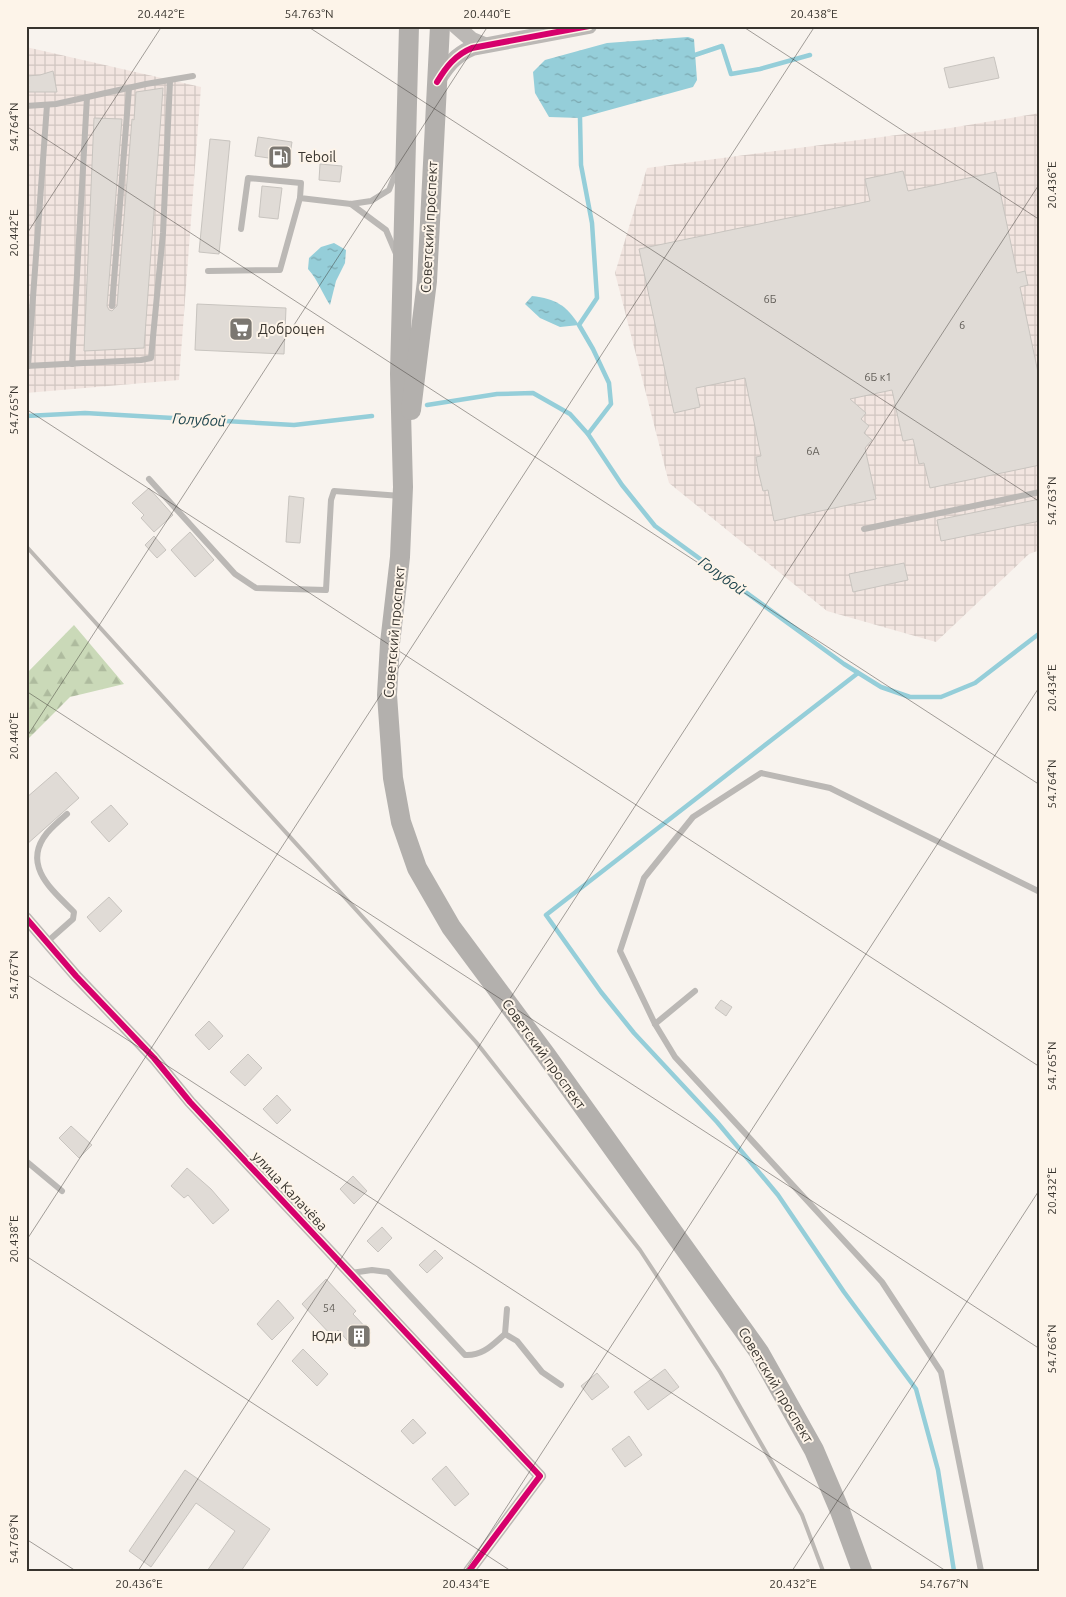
<svg xmlns="http://www.w3.org/2000/svg" width="1066" height="1597" viewBox="0 0 1066 1597" font-family="Ubuntu,sans-serif">
<style>
.industrial{fill:url(#industrial-grid)}
.forest{fill:url(#forest-firs)}
.water{fill:url(#water-ripples)}
.lines{fill:none;stroke-linecap:round;stroke-linejoin:round}
.stream{stroke:#95ced9;stroke-width:4.5}
.building{fill:#e0dbd6;stroke:#c8c4bf}
.service{stroke:#bbb8b5;stroke-width:6}
.minor{stroke:#bbb8b5;stroke-width:12}
.tertiary{stroke:#bbb8b5;stroke-width:16}
.primary{stroke:#b3b0ad;stroke-width:20}
.rail{stroke:#bcb8b4;stroke-width:4}
.cycleway-casing{stroke:#fdf4e9;stroke-width:9}
.cycleway{stroke:#d6006c;stroke-width:6}
.ticks{fill:none;stroke:#38342e;stroke-width:1;stroke-opacity:0.45}
.labels{text-anchor:middle;stroke-width:4;stroke-linejoin:round;paint-order:stroke}
.number-label{font-size:11px;fill:#625e58}
.poi-label{font-size:14px;fill:#38342e;stroke:#fdf4e9;text-anchor:start}
.street-label{font-size:14px;fill:#38342e;stroke:#fdf4e9}
.water-label{font-size:15px;font-style:italic;fill:#1e454e;stroke:#fdf4e9}
.neatline{fill:none;stroke:#38342e;stroke-width:2}
.ticks-label{font-size:12px;text-anchor:middle;fill:#38342e}
</style>
<defs>
<pattern id="industrial-grid" width="8" height="8" patternUnits="userSpaceOnUse" patternTransform="scale(1.25)"><rect width="8" height="8" fill="#f2e5e0"/><path d="M0 4h8M4 0v8" fill="none" stroke="#d0c5c0"/></pattern>
<pattern id="forest-firs" width="22" height="20" patternUnits="userSpaceOnUse" patternTransform="scale(1.25)"><rect width="22" height="20" fill="#cad9b8"/><path d="M5 1l3.5 6h-7zM16 11l3.5 6h-7z" fill="#aebb9e"/></pattern>
<pattern id="water-ripples" width="26" height="14" patternUnits="userSpaceOnUse" patternTransform="scale(1.25)"><rect width="26" height="14" fill="#95ced9"/><path d="M2 4q2-2 4 0t4 0M15 11q2-2 4 0t4 0" fill="none" stroke="#7ba8b0"/></pattern>
</defs>
<rect width="100%" height="100%" fill="#f8f3ee"/>
<g class="industrial">
<path d="M26,47L201,87L179,380L26,393Z"/>
<path d="M1040,113V550L1029,554L936,642L827,611L669,483L615,273L647,168L950,128Z"/>
</g>
<path class="forest" d="M74,625L124,684L70,697L26,741V674Z"/>
<g class="water">
<path d="M688,37L694,39L697,80L693,87L580,118L549,117L535,93L533,72L545,60L607,43Z"/>
<path d="M334,243L346,250L345,263L336,281L330,305C322,293 318,280 308,269L309,258L321,247Z"/>
<path d="M532,296C556,299 566,305 579,325L560,327L540,318L525,304Z"/>
</g>
<g class="lines">
<g class="stream">
<path d="M695,55L722,46L731,74L760,69L810,55"/>
<path d="M580,118L581,165L592,223L597,298L579,325L593,349L609,383L611,404L588,434"/>
<path d="M427,405L497,394L533,393L570,414L588,434L622,485L655,526L844,664L881,687L910,697H941L975,683L1040,633"/>
<path d="M26,416L85,413L294,425L372,416"/>
<path d="M858,673L546,915L601,992L634,1033L717,1122L778,1195L844,1292L916,1389L938,1470L954,1571"/>
</g>
</g>
<g class="building">
<path d="M994,57L999,78L949,88L944,68Z"/>
<path d="M53,71L57,92H26V76L40,75Z"/>
<path d="M163,88L144,348L84,351L94,118L122,119L107,306L109,310L112,311L117,306L132,119L134,120L136,92Z"/>
<path d="M258,137L292,142L289,161L255,156Z"/>
<path d="M210,139L230,141L219,254L199,252Z"/>
<path d="M320,164L342,166L340,182L319,180Z"/>
<path d="M903,171L908,191L996,172L1017,273L1025,271L1028,285L1020,287L1040,382V465L930,488L924,463L919,464L913,439L903,441L892,390L850,399L866,413L861,419L869,426L864,433L872,440L865,448L876,499L774,521L768,490L763,491L758,470L756,457L761,456L745,378L696,388L700,407L674,413L639,249L870,201L865,179Z"/>
<path d="M262,186L282,188L278,219L259,217Z"/>
<path d="M197,304L286,308L284,354L195,350Z"/>
<path d="M149,488L173,515L154,532L141,518L144,515L132,503Z"/>
<path d="M289,496L304,498L300,543L286,542Z"/>
<path d="M1040,499V521L941,541L937,520Z"/>
<path d="M190,532L214,560L195,577L171,550Z"/>
<path d="M154,536L166,550L157,558L145,545Z"/>
<path d="M904,563L908,580L853,592L849,574Z"/>
<path d="M56,772L79,798L26,845V798Z"/>
<path d="M111,805L128,824L109,842L91,822Z"/>
<path d="M109,897L122,911L100,932L87,917Z"/>
<path d="M721,1000L732,1007L726,1016L715,1008Z"/>
<path d="M209,1021L223,1036L209,1050L195,1035Z"/>
<path d="M248,1054L262,1068L245,1086L230,1072Z"/>
<path d="M277,1095L291,1110L277,1124L263,1109Z"/>
<path d="M71,1126L92,1145L79,1158L59,1138Z"/>
<path d="M187,1168L211,1189L229,1210L213,1224L188,1195L184,1198L171,1186Z"/>
<path d="M353,1176L367,1191L354,1204L340,1189Z"/>
<path d="M382,1227L392,1238L378,1252L367,1241Z"/>
<path d="M435,1250L443,1258L427,1273L419,1265Z"/>
<path d="M326,1279L356,1311L353,1314L371,1333L355,1349L338,1330L332,1336L302,1304Z"/>
<path d="M278,1300L294,1318L272,1340L257,1324Z"/>
<path d="M303,1349L328,1374L317,1386L292,1361Z"/>
<path d="M665,1369L679,1387L648,1410L634,1392Z"/>
<path d="M597,1373L609,1387L592,1400L581,1386Z"/>
<path d="M413,1419L426,1433L413,1444L401,1431Z"/>
<path d="M629,1436L642,1455L625,1467L612,1449Z"/>
<path d="M446,1466L469,1494L455,1506L432,1479Z"/>
<path d="M185,1470L270,1529L241,1571H207L235,1531L196,1503L151,1567L129,1551Z"/>
</g>
<g class="lines">
<g class="service">
<path d="M26,106L56,104L146,84L193,76"/>
<path d="M351,204L386,230L397,256"/>
<path d="M241,229L248,178L301,183L300,198L351,204L371,201L389,190L398,167"/>
<path d="M208,271L280,270L300,198"/>
<path d="M112,306L129,88"/>
<path d="M72,364L87,97"/>
<path d="M26,366L141,360L151,358L163,233L170,81"/>
<path d="M28,366L47,105"/>
<path d="M149,479L235,574L256,588L326,590L331,500L334,491L401,496"/>
<path d="M864,529L1040,492"/>
<path d="M47,942L73,919L74,912C52,890 21,865 47,833C53,826 60,820 67,814"/>
<path d="M655,1024L695,991"/>
<path d="M26,1161L62,1191"/>
<path d="M351,1273L372,1270L388,1272L465,1355C483,1356 492,1345 505,1334L507,1309"/>
<path d="M505,1334L517,1341L542,1372L561,1385"/>
<path d="M981,1571L941,1372L882,1282L675,1057L655,1024L620,951L644,878L693,817L761,773L830,788L1040,892"/>
</g>
<path class="minor" d="M26,918L76,976L154,1058L190,1102L540,1476L469,1571"/>
<g class="tertiary">
<path d="M456,26L472,40L484,45"/>
<path d="M437,82C446,67 455,55 472,48L589,26"/>
</g>
<g class="primary">
<path d="M409,26L400,374L403,487L400,557L390,643L387,695L393,778L401,822L417,868L451,927L546,1055L759,1352L814,1450L840,1511L862,1571"/>
<path d="M411,410L427,281L440,26"/>
</g>
<path class="rail" d="M26,546L476,1042L640,1250L720,1372L802,1515L823,1571"/>
<g class="cycleway-casing">
<g id="cycleway">
<path d="M437,82C446,67 455,55 472,48L589,26"/>
<path d="M26,918L76,976L154,1058L190,1102L540,1476L469,1571"/>
</g>
</g>
<use href="#cycleway" class="cycleway"/>
</g>
<path class="ticks" d="M307,26L1040,502M742,26L1040,220M26,126L1040,785M26,235L162,26M26,409L1040,1067M26,691L1040,1349M26,738L488,26M26,974L946,1571M26,1241L815,26M26,1256L511,1571M26,1539L76,1571M138,1571L1040,183M465,1571L1040,686M792,1571L1040,1189"/>
<defs>
<g id="fuel-square" transform="scale(1.25)"><rect x="-9" y="-9" width="18" height="18" rx="4" fill="#7b7771" stroke="#fdf4e9"/><path d="M-5.5-6h7V0h2V4h1.3V-2.5L3-4.5l.8-.8L6-3V5H2.5V1h-1V6h-7ZM-4.2-4.7v3.2H.2V-4.7Z" fill="#fff"/></g>
<g id="supermarket-square" transform="scale(1.25)"><rect x="-9" y="-9" width="18" height="18" rx="4" fill="#7b7771" stroke="#fdf4e9"/><path d="M-6-5.5h2.5l.6 2H6L4.5 2H-2.5L-4.4-4H-6ZM-1.5 3.2a1.3 1.3 0 1 0 .1 0ZM3 3.2a1.3 1.3 0 1 0 .1 0Z" fill="#fff"/></g>
<g id="building-square" transform="scale(1.25)"><rect x="-9" y="-9" width="18" height="18" rx="4" fill="#7b7771" stroke="#fdf4e9"/><path d="M-4-6H4V6H1V3H-1V6H-4ZM-2.5-4.3h1.7v1.8h-1.7ZM.8-4.3h1.7v1.8H.8ZM-2.5-1h1.7V.8h-1.7ZM.8-1h1.7V.8H.8Z" fill="#fff"/></g>
</defs>
<g fill-rule="evenodd">
<use href="#fuel-square" x="280" y="157"/>
<use href="#supermarket-square" x="241" y="329"/>
<use href="#building-square" x="359" y="1336"/>
</g>
<g class="labels">
<g class="number-label">
<text x="770" y="303">6Б</text>
<text x="962" y="329">6</text>
<text x="878" y="381">6Б к1</text>
<text x="813" y="455">6А</text>
<text x="329" y="1312">54</text>
</g>
<g class="poi-label">
<text x="298" y="162">Teboil</text>
<text x="258" y="334">Доброцен</text>
<text x="342" y="1341" text-anchor="end">Юди</text>
</g>
<g class="street-label">
<text transform="translate(429 227) rotate(-87)" y="5">Советский проспект</text>
<text transform="translate(394 632) rotate(-85)" y="5">Советский проспект</text>
<text transform="translate(544 1054) rotate(54)" y="5">Советский проспект</text>
<text transform="translate(290 1191) rotate(47)" y="5">улица Калачёва</text>
<text transform="translate(776 1385) rotate(59)" y="5">Советский проспект</text>
</g>
<g class="water-label">
<text transform="translate(199 420) rotate(3)" y="5">Голубой</text>
<text transform="translate(722 576) rotate(36)" y="5">Голубой</text>
</g>
</g>
<rect width="1066" height="1597" fill="none" stroke="#fdf4e9" stroke-width="55"/>
<rect x="28" y="28" width="1010" height="1542" class="neatline"/>
<g class="ticks-label">
<text x="161" y="18">20.442°E</text>
<text x="309" y="18">54.763°N</text>
<text x="487" y="18">20.440°E</text>
<text x="814" y="18">20.438°E</text>
<text transform="translate(14 127) rotate(-90)" y="4">54.764°N</text>
<text transform="translate(1052 185) rotate(-90)" y="4">20.436°E</text>
<text transform="translate(14 233) rotate(-90)" y="4">20.442°E</text>
<text transform="translate(14 410) rotate(-90)" y="4">54.765°N</text>
<text transform="translate(1052 501) rotate(-90)" y="4">54.763°N</text>
<text transform="translate(1052 688) rotate(-90)" y="4">20.434°E</text>
<text transform="translate(14 736) rotate(-90)" y="4">20.440°E</text>
<text transform="translate(1052 784) rotate(-90)" y="4">54.764°N</text>
<text transform="translate(14 975) rotate(-90)" y="4">54.767°N</text>
<text transform="translate(1052 1066) rotate(-90)" y="4">54.765°N</text>
<text transform="translate(1052 1191) rotate(-90)" y="4">20.432°E</text>
<text transform="translate(14 1239) rotate(-90)" y="4">20.438°E</text>
<text transform="translate(1052 1349) rotate(-90)" y="4">54.766°N</text>
<text transform="translate(14 1539) rotate(-90)" y="4">54.769°N</text>
<text x="139" y="1588">20.436°E</text>
<text x="466" y="1588">20.434°E</text>
<text x="793" y="1588">20.432°E</text>
<text x="944" y="1588">54.767°N</text>
</g>
</svg>
